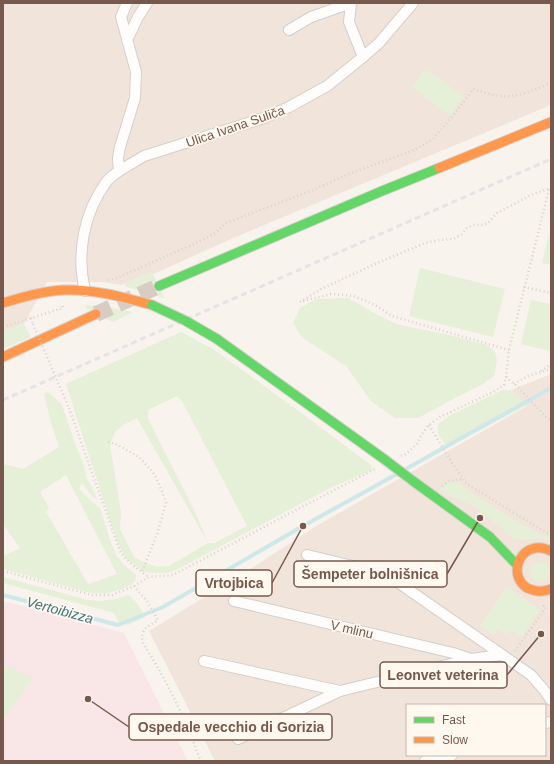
<svg xmlns="http://www.w3.org/2000/svg" width="554" height="764" viewBox="0 0 554 764" font-family="Helvetica,sans-serif">
<style>
.residential{fill:#f1e5db;fill-rule:evenodd}
.medical{fill:#f9e6e6}
.green{fill:#e6efd8;fill-rule:evenodd}
.lines{fill:none;stroke-linecap:round;stroke-linejoin:round}
.stream{stroke:#cee8e9;stroke-width:4}
.primary-tunnel{stroke:#d8ccc5;stroke-width:16;stroke-dasharray:16 8;stroke-linecap:butt}
.street-casing{stroke:#d6ceca;stroke-width:12}
.fast-casing{stroke:#d8cec9;stroke-width:11}
.slow-casing{stroke:#d8cec9;stroke-width:11}
.path{stroke:#dad2ce;stroke-width:2.5;stroke-dasharray:1 3;stroke-linecap:butt}
.street{stroke:#fefdfc;stroke-width:10}
.fast{stroke:#63d668;stroke-width:9}
.slow{stroke:#ff974d;stroke-width:9}
.rail{stroke:#e5e3e5;stroke-width:3;stroke-dasharray:6 4;stroke-linecap:butt}
.fast-bridge-casing{stroke:#d8cec9;stroke-width:11;stroke-linecap:butt}
.path-bridge{stroke:#dad2ce;stroke-width:2.5;stroke-dasharray:1 3;stroke-linecap:butt}
.fast-bridge{stroke:#63d668;stroke-width:9}
.labels{text-anchor:middle;stroke-width:3.5;stroke-linejoin:round;paint-order:stroke}
.street-label{font-size:13px;fill:#77584c;stroke:#fff8ef}
.water-label{font-size:14px;font-style:italic;fill:#3f767c;stroke:#fff8ef}
.leader{fill:none;stroke:#77584c;stroke-width:1.5}
.callout-dot{fill:#77584c;stroke:#fff8ef;stroke-width:1.5}
.callout{fill:#fff8ef;stroke:#77584c;stroke-width:1.5}
.callout-label{font-size:14px;text-anchor:middle;font-weight:bold;fill:#77584c}
</style>
<rect width="100%" height="100%" fill="#f8f3ed"/>
<g class="residential">
<path d="M3,3H551V105L231,239L158,272L121,285L102,282H47L24,324L3,331Z"/>
<path d="M551,374V761H215L149,631L247,571L318,525L527,406L511,390ZM407,705H545V755H407Z"/>
</g>
<path class="medical" d="M3,601L124,633L188,761H3V720L33,679L3,664Z"/>
<g class="green">
<path d="M426,69L464,97L450,116L412,87Z"/>
<path d="M551,227V265L542,263Z"/>
<path d="M420,268L505,289L493,337L409,316Z"/>
<path d="M152,272L164,298L139,290L127,287L125,286V283L127,282Z"/>
<path d="M348,298L374,313L396,324L449,335L487,345L495,352L497,360L494,376L481,385L453,399L418,418H395L371,401L346,366L312,344L302,337L293,323L300,308L316,299Z"/>
<path d="M531,300L551,304V347L550,351L521,344Z"/>
<path d="M86,305L106,307L133,312L113,322L87,309Z"/>
<path d="M24,324L31,337L3,349V331Z"/>
<path d="M181,332L213,349L281,398L371,465L372,470L330,488L176,570L167,573H151L142,570L126,559L118,543L108,514L66,384ZM177,396L182,401L247,526L214,543H208L196,514L148,419V410ZM137,418L208,543L169,566L157,567L146,563L134,557L120,529L121,512L110,445L115,432L123,425Z"/>
<path d="M503,390H511L527,405L447,447L438,434V424L451,415Z"/>
<path d="M48,392L62,405L74,441L85,469L86,477L91,485L97,499L93,497L82,483L79,489L92,502L100,508L110,540L116,555L123,564L136,575L135,582C119,592 107,595 87,592L3,569V556L20,548L3,524V464L23,469L59,447L50,419L44,394ZM66,475L117,574L88,584L46,512L49,508L40,492Z"/>
<path d="M457,481C475,497 501,512 522,524C532,530 540,536 551,537V540L538,538L527,540H522L515,539L509,535L489,517L473,505L455,498L439,489L446,483Z"/>
<circle cx="540" cy="571" r="10"/>
<path d="M3,577L88,600L100,601L116,599L129,595L138,605L145,617L128,625L119,623L114,613L3,583Z"/>
<path d="M506,587L540,610L522,637L511,630L507,635L498,629L494,635L480,626Z"/>
<path d="M3,664L33,679L3,720Z"/>
</g>
<g class="lines">
<g class="stream">
<path d="M404,470L551,388"/>
<path d="M3,595L118,625L163,607L303,526L397,474"/>
</g>
<path class="primary-tunnel" d="M96,314L159,286"/>
<g class="street-casing">
<g id="street">
<path d="M351,3L349,22L363,57"/>
<path d="M289,30L311,17L351,3"/>
<path d="M127,40L138,17L147,3"/>
<path d="M119,171L144,156L264,118L289,107L327,86L363,57L379,43L413,3"/>
<path d="M85,291C76,253 84,212 107,181C110,177 115,174 119,171L118,158L120,147L135,98L136,72L121,17L127,3"/>
<path d="M307,555L386,574L531,675L544,690L551,700"/>
<path d="M234,601L453,653L471,659"/>
<path d="M204,661L340,691"/>
<path d="M545,723L551,722"/>
<path d="M238,739L340,691L471,659L501,655"/>
<path d="M425,761L452,755"/>
</g>
</g>
<g class="fast-casing">
<g id="fast">
<path d="M159,286L382,191L439,168"/>
<path d="M217,339L384,459"/>
<path d="M413,481L490,537L517,565"/>
</g>
</g>
<g class="slow-casing">
<g id="slow">
<path d="M439,168L551,122"/>
<path d="M3,303C23,297 43,291 64,290C94,289 123,297 152,305"/>
<path d="M3,357L96,314"/>
<path d="M551,551C523,537 505,573 527,588C532,590 537,592 542,591C545,591 548,590 551,589"/>
</g>
</g>
<g class="path">
<path d="M108,280L117,278L192,245L214,234L226,223L313,190L351,173L412,151L433,139L453,116L473,89C482,92 491,95 500,96C516,98 537,90 551,82"/>
<path d="M524,287L551,293"/>
<path d="M303,301L331,294L354,296L375,305L392,316L509,350"/>
<path d="M300,302L321,289L375,264L425,243L439,240L453,239L461,235L467,228L474,225H483L488,223L497,213L533,194L551,188"/>
<path d="M31,318L33,324"/>
<path d="M3,327L63,308L62,304"/>
<path d="M541,371L551,364"/>
<path d="M506,377L519,388L546,417L551,421"/>
<path d="M514,384L528,376L551,369"/>
<path d="M69,408L120,551C127,562 138,569 149,577"/>
<path d="M429,425L452,463L467,484L547,533H551"/>
<path d="M108,442L118,445L139,457L153,472L161,489L166,503L157,534L142,572"/>
<path d="M401,456L406,454L417,444L422,434L429,425L440,417L495,391L504,385L506,377L509,350L549,189"/>
<path d="M442,486L449,481L464,479"/>
<path d="M3,571L92,595H112L134,586L149,577L173,575L319,498L375,469"/>
<path d="M134,586L147,601L158,620C148,627 139,629 143,643C160,670 176,700 189,730C193,740 196,751 201,761"/>
<path d="M515,651L546,607L542,605"/>
</g>
<use href="#street" class="street"/>
<use href="#fast" class="fast"/>
<use href="#slow" class="slow"/>
<path class="rail" d="M3,400L551,159"/>
<g class="fast-bridge-casing">
<g id="fast-bridge">
<path d="M152,305L186,321L217,339"/>
<path d="M384,459L413,481"/>
</g>
</g>
<path class="path-bridge" d="M33,324L69,408"/>
<use href="#fast-bridge" class="fast-bridge"/>
</g>
<g class="labels">
<g class="street-label">
<text transform="translate(235 126) rotate(-19)" y="5">Ulica Ivana Suliča</text>
<text transform="translate(352 629) rotate(13)" y="5">V mlinu</text>
</g>
<g class="water-label">
<text transform="translate(60 610) rotate(15)" y="5">Vertoibizza</text>
</g>
</g>
<path class="leader" d="M480 518L447 574M303 526L272 583M541 634L507 675M88 699L129 727"/>
<g class="callout-dot">
<circle cx="480" cy="518" r="4"/>
<circle cx="303" cy="526" r="4"/>
<circle cx="541" cy="634" r="4"/>
<circle cx="88" cy="699" r="4"/>
</g>
<g class="callout">
<rect x="294" y="561" width="153" height="26" rx="4"/>
<rect x="196" y="570" width="76" height="26" rx="4"/>
<rect x="380" y="662" width="127" height="26" rx="4"/>
<rect x="129" y="714" width="203" height="26" rx="4"/>
</g>
<g class="callout-label">
<text x="370" y="579">Šempeter bolnišnica</text>
<text x="234" y="588">Vrtojbica</text>
<text x="443" y="680">Leonvet veterina</text>
<text x="231" y="732">Ospedale vecchio di Gorizia</text>
</g>
<rect width="554" height="764" fill="none" stroke="#77584c" stroke-width="8"/>
<rect x="406" y="704" width="140" height="52" fill="#fff8ef" stroke="#c9b8ae"/>
<rect x="414" y="717" width="20" height="6" fill="#63d668" stroke="#c9b8ae"/>
<text x="442" y="724" font-size="12" fill="#77584c">Fast</text>
<rect x="414" y="737" width="20" height="6" fill="#ff974d" stroke="#c9b8ae"/>
<text x="442" y="744" font-size="12" fill="#77584c">Slow</text>
</svg>
